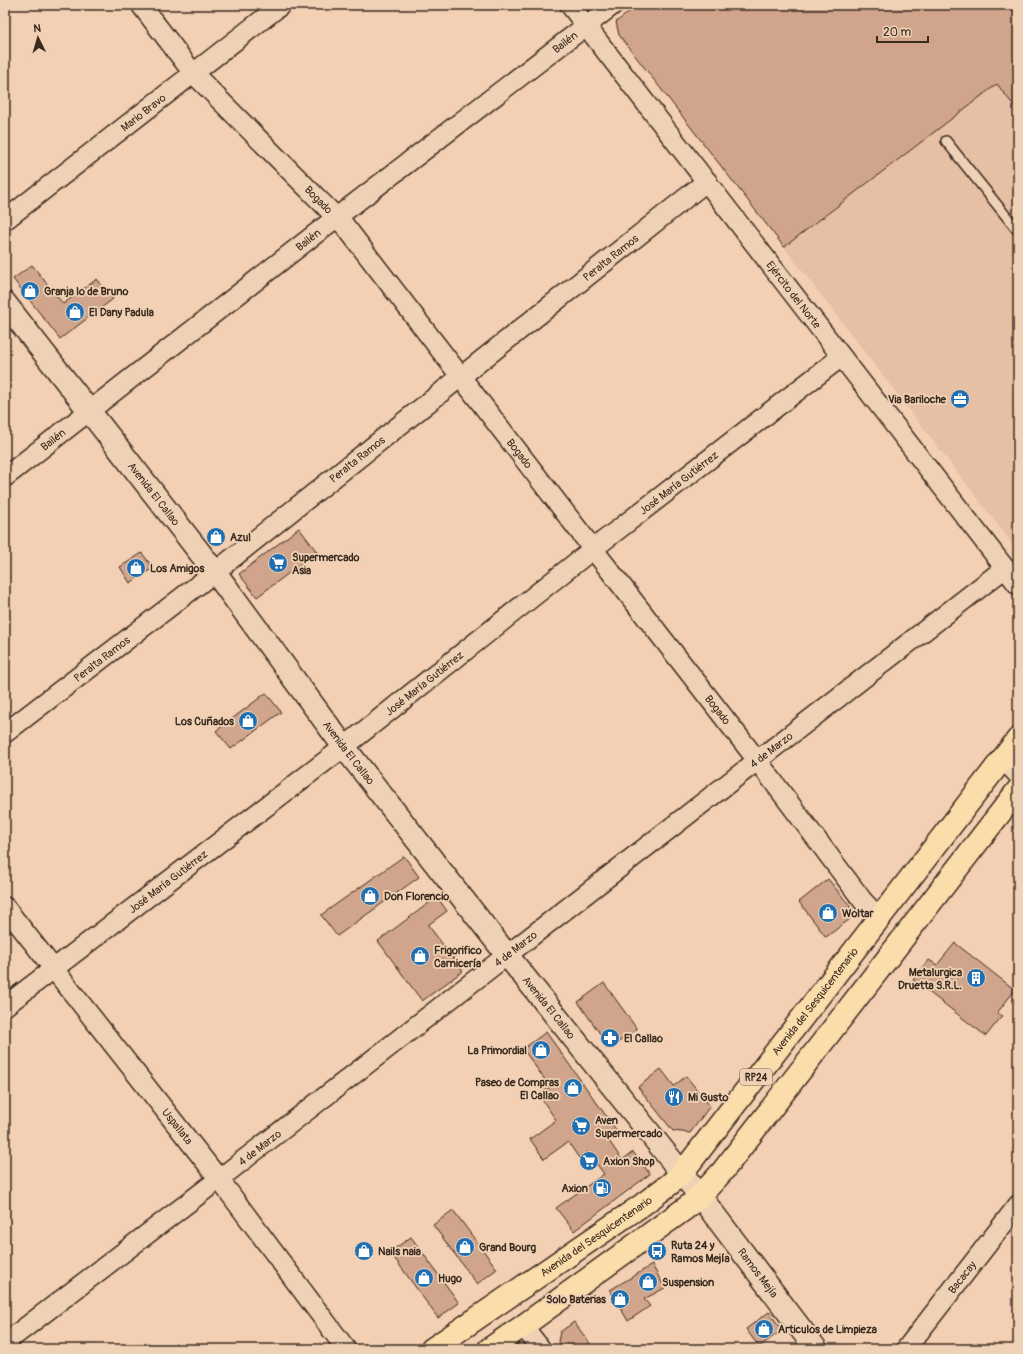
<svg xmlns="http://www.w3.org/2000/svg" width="1023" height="1354" viewBox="0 0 1023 1354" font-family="Pangolin,sans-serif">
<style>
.built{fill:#e6bfa4}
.building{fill:#d1a58c;stroke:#3b2a1e}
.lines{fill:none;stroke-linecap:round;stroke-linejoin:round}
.service-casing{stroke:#3b2a1e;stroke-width:12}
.minor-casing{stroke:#3b2a1e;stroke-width:22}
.tertiary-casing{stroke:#3b2a1e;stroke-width:25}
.primary-casing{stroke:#3b2a1e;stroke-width:25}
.service{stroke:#efd2b6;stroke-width:9}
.minor{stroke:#efd2b6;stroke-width:19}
.tertiary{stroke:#efd2b6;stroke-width:22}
.primary{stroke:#faddab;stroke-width:22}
.labels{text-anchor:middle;stroke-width:3.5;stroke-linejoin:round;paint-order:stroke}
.shield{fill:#efd2b6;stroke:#715c4c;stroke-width:1}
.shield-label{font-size:10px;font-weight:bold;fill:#3b2a1e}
.street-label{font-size:11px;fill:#3b2a1e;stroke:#efd2b6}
.poi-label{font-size:11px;font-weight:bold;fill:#3b2a1e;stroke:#efd2b6;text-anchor:start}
</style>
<rect width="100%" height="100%" fill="#f3cfb3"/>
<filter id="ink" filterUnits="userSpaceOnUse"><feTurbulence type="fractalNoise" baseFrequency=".025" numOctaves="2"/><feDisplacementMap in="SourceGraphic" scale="8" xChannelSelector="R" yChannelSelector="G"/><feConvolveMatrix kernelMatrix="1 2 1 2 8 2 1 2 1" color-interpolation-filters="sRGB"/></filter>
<g filter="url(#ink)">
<path class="built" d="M639,5H1018V551L784,247L619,35L616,22Z"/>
<g class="building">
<path d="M638,5H1018V111L997,84L784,247L619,35L616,22Z"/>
<path d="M32,265L63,304L97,279L113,299L60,339L13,279Z"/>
<path d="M299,528L317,552L257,597L239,574Z"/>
<path d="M142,553L153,568L130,583L120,567Z"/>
<path d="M266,693L281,712L231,749L216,731Z"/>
<path d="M404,856L419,877L337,936L321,915Z"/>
<path d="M828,879L850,906V919L826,937L799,902Z"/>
<path d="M437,897L447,911L428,925L463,971L422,1001L378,941Z"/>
<path d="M955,943L1015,990L997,1013L1002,1016L986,1036L913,980L929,960L937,965Z"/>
<path d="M604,983L637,1029L610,1048L578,1002Z"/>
<path d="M546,1032L617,1131L607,1138L622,1160L633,1152L650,1174L574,1231L556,1208L604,1174L588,1152L579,1158L568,1142L544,1159L530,1139L556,1120L539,1095L550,1087L523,1049Z"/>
<path d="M661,1069L674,1086L686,1076L710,1106L690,1133L673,1131L638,1087Z"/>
<path d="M453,1210L497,1269L477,1284L433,1225Z"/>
<path d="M411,1237L459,1303L438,1318L390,1252Z"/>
<path d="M652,1265L665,1288L644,1299L650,1306L628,1321L610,1290Z"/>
<path d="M769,1312L782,1330L759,1347L746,1329Z"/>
<path d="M574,1322L594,1349H564L558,1341L560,1332Z"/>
</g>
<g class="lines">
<g class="service-casing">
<path id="service" d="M946,141L1018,231"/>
</g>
<g class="minor-casing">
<g id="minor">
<path id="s1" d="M141,5L193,73L345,226L593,549L757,760L863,901L879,918"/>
<path id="s2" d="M570,5L1018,585"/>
<path id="s3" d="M5,220L281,5"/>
<path id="s4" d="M5,477L337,217L613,5"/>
<path id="s5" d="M5,733L215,572L707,181"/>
<path d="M1003,759L1018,775"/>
<path id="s6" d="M5,907L219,1179L346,1349"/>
<path id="s7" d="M5,1006L344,747L593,549L841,357"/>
<path d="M523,1326L541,1349"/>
<path id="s8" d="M5,1343L219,1179L1005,568"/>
<path id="s9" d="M906,1349L1018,1205"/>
</g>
</g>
<g class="tertiary-casing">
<g id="tertiary">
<path id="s10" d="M5,303L215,572L344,747L507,955L700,1196L816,1349"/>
</g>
</g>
<g class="primary-casing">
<g id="primary">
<path id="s11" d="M432,1349L642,1205L670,1184L682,1173L1018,739"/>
<path d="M489,1349L523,1326L686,1208L700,1196L722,1172L1018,790"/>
</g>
</g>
<use href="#service" class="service"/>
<use href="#minor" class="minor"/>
<use href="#tertiary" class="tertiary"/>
<use href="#primary" class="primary"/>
</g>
</g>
<defs>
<g id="shop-disc" transform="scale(1)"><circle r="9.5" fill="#1f6fb2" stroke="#efd2b6"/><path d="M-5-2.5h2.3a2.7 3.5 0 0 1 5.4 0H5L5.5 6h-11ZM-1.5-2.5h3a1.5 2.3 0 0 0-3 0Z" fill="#fff"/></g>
<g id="office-disc" transform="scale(1)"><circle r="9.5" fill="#1f6fb2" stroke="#efd2b6"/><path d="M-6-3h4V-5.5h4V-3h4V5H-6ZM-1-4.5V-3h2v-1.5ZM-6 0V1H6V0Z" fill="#fff"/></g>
<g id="supermarket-disc" transform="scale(1)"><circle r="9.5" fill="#1f6fb2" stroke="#efd2b6"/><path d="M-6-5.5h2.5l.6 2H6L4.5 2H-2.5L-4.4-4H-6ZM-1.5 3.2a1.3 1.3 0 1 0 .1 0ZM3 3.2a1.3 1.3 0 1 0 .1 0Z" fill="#fff"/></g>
<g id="building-disc" transform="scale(1)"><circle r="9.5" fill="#1f6fb2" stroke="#efd2b6"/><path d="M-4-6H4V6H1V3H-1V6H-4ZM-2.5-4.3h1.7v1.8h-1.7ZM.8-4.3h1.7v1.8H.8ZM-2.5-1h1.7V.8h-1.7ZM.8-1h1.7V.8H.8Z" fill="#fff"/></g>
<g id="pharmacy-disc" transform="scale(1)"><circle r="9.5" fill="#1f6fb2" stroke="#efd2b6"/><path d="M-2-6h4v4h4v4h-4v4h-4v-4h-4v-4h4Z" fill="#fff"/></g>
<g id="restaurant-disc" transform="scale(1)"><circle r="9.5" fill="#1f6fb2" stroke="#efd2b6"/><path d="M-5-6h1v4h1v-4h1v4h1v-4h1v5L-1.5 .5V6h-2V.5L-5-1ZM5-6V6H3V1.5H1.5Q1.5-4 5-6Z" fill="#fff"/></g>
<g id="fuel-disc" transform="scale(1)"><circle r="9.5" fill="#1f6fb2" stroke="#efd2b6"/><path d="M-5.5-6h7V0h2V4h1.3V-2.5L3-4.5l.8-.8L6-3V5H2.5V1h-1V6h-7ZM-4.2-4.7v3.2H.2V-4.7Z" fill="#fff"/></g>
<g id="bus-disc" transform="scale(1)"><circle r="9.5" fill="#1f6fb2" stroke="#efd2b6"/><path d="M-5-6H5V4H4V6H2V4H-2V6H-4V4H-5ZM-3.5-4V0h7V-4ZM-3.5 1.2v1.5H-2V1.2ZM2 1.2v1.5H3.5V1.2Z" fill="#fff"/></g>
</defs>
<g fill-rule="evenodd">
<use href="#shop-disc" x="30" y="291"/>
<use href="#shop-disc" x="75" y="312"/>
<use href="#office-disc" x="960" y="399"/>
<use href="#shop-disc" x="216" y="537"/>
<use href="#supermarket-disc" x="278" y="563"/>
<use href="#shop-disc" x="136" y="568"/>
<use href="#shop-disc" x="248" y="721"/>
<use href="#shop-disc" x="370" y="896"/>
<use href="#shop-disc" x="828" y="913"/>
<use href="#shop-disc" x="420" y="956"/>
<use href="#building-disc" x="976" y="978"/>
<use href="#pharmacy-disc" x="610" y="1038"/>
<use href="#shop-disc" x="541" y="1050"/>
<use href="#shop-disc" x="573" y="1088"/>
<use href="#restaurant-disc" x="674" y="1097"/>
<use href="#supermarket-disc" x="581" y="1126"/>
<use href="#supermarket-disc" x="589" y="1161"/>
<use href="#fuel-disc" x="602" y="1188"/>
<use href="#shop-disc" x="465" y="1247"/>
<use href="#shop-disc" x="364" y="1251"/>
<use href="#bus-disc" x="657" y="1251"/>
<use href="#shop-disc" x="424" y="1278"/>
<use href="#shop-disc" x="648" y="1282"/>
<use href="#shop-disc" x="620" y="1299"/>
<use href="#shop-disc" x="764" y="1329"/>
</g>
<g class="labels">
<rect class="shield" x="740" y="1069" width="32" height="16" rx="3"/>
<g class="shield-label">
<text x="756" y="1081">RP24</text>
</g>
<g class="street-label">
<text dy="4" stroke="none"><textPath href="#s4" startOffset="709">Bailén</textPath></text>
<text dy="4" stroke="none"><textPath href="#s3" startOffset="175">Mario Bravo</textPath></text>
<text dy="4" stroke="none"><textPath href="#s1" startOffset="264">Bogado</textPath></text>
<text dy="4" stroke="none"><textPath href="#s4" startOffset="385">Bailén</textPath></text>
<text dy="4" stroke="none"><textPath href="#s5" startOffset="770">Peralta Ramos</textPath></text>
<text dy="4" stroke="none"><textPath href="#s2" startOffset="366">Ejército del Norte</textPath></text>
<text dy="4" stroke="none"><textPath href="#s4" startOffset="61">Bailén</textPath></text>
<text dy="4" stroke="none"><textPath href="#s1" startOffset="588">Bogado</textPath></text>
<text dy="4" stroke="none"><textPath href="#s5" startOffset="446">Peralta Ramos</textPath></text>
<text dy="4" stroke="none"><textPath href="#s7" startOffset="853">José María Gutiérrez</textPath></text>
<text dy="4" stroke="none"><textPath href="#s10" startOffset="242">Avenida El Callao</textPath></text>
<text dy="4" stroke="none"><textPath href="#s5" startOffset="122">Peralta Ramos</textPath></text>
<text dy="4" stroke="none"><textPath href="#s7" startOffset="529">José María Gutiérrez</textPath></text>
<text dy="4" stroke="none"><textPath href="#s1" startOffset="912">Bogado</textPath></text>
<text dy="4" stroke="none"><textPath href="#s8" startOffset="969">4 de Marzo</textPath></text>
<text dy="4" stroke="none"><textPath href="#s10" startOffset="566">Avenida El Callao</textPath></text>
<text dy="4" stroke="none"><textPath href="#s7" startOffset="205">José María Gutiérrez</textPath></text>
<text dy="4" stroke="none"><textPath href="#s8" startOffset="645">4 de Marzo</textPath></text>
<text dy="4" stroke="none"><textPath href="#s11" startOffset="523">Avenida del Sesquicentenario</textPath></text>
<text dy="4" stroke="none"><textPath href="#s10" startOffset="890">Avenida El Callao</textPath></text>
<text dy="4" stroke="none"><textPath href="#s6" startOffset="279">Uspallata</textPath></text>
<text dy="4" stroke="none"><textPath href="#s8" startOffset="321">4 de Marzo</textPath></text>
<text dy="4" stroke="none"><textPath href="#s11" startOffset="199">Avenida del Sesquicentenario</textPath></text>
<text dy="4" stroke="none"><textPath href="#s10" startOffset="1228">Ramos Mejía</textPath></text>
<text dy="4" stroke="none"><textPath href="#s9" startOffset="91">Bacacay</textPath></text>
</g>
<g class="poi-label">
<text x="44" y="295">Granja lo de Bruno</text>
<text x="89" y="316">El Dany Padula</text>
<text x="946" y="403" text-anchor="end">Via Bariloche</text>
<text x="230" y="541">Azul</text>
<text x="292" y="561">Supermercado<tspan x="292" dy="13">Asia</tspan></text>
<text x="150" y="572">Los Amigos</text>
<text x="234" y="725" text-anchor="end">Los Cuñados</text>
<text x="384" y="900">Don Florencio</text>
<text x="842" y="917">Woltar</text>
<text x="434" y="954">Frigorifico<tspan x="434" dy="13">Carnicería</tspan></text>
<text x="962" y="976" text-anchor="end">Metalurgica<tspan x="962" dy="13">Druetta S.R.L.</tspan></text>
<text x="624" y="1042">El Callao</text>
<text x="527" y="1054" text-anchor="end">La Primordial</text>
<text x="559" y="1086" text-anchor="end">Paseo de Compras<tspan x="559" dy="13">El Callao</tspan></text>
<text x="688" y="1101">Mi Gusto</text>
<text x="595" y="1124">Aven<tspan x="595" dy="13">Supermercado</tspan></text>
<text x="603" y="1165">Axion Shop</text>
<text x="588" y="1192" text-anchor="end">Axion</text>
<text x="671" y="1249">Ruta 24 y<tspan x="671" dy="13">Ramos Mejía</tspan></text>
<text x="479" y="1251">Grand Bourg</text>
<text x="378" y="1255">Nails naia</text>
<text x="438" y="1282">Hugo</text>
<text x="662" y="1286">Suspension</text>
<text x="606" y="1303" text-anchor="end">Solo Baterias</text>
<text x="778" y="1333">Articulos de Limpieza</text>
</g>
</g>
<rect width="1023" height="1354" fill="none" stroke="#efd2b6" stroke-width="20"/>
<rect x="10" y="10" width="1003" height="1334" fill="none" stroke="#3b2a1e" stroke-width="1.5" filter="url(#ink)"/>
<g transform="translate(38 38) rotate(355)" stroke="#efd2b6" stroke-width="3" paint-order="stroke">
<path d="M0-3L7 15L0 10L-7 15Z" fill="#3b2a1e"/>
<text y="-6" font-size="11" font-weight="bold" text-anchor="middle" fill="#3b2a1e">N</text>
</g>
<path d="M877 36v6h51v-6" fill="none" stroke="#3b2a1e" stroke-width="2"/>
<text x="883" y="36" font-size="12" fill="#3b2a1e" stroke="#efd2b6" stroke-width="3" paint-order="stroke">20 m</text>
</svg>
